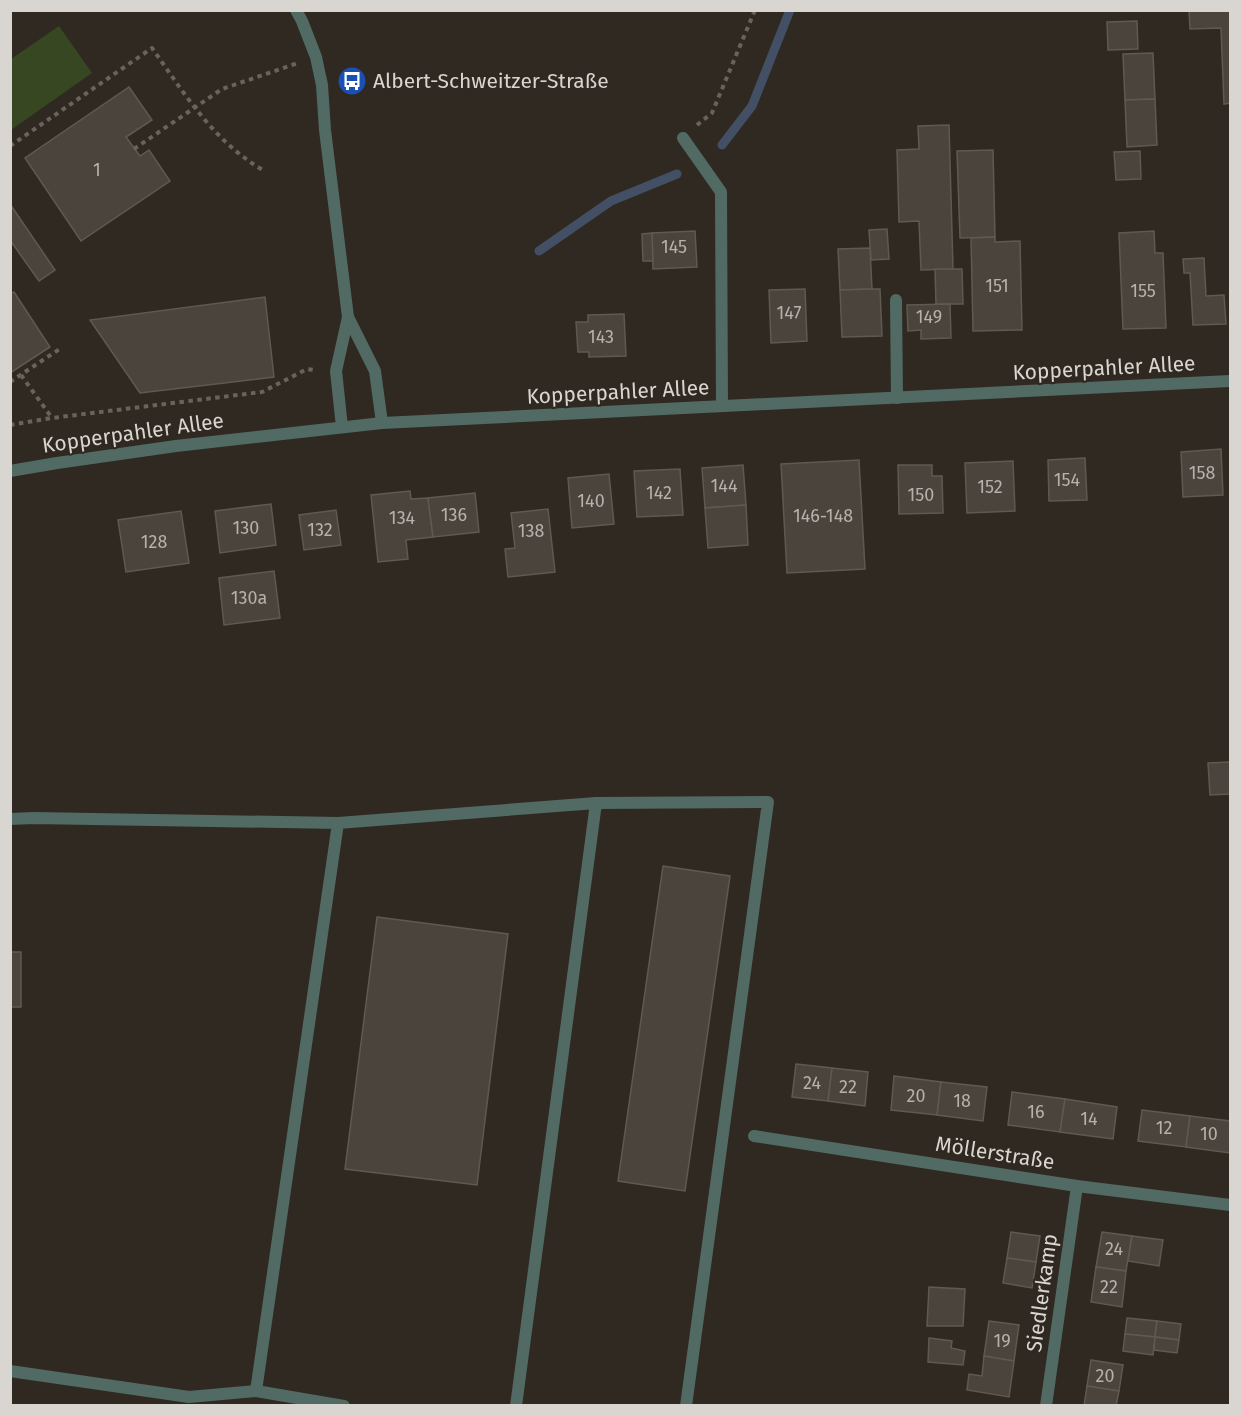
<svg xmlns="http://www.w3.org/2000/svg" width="1241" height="1416" viewBox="0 0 1241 1416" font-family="'Fira Sans',sans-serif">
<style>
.green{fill:#364722}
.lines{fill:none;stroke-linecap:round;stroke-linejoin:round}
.stream{stroke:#434f64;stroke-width:9}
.building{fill:#4b443c;stroke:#605950;stroke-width:1.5}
.path{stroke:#68635c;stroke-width:4;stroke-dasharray:4.5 4.5;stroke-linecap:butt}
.service{stroke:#516a63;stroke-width:12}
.minor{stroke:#516a63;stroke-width:12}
.tertiary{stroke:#516a63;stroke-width:12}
.labels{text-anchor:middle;stroke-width:4.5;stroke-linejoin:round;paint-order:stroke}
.number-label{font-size:18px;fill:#b6b1ab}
.poi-label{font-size:21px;fill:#d9d5d0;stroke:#2f2921;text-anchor:start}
.street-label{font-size:21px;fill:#d9d5d0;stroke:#2f2921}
</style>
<rect width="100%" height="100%" fill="#2f2921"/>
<path class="green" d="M59,26L92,73L11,130V59Z"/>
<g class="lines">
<g class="stream">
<path d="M722,145L752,106L790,10"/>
<path d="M539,251L611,201L677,174"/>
</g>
</g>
<g class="building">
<path d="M1189,10H1230V103L1224,104L1221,28L1190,29Z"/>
<path d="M1137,21L1138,49L1108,50L1107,22Z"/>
<path d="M1153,53L1155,99L1125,100L1123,54Z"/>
<path d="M129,87L152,120L126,137L140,156L149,150L170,181L81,241L25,158Z"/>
<path d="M1155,99L1157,145L1127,147L1125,100Z"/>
<path d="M949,125L953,269L921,270L919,221L899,222L897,150L919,149L918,126Z"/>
<path d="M993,150L995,237L960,238L957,151Z"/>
<path d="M1140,151L1141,179L1116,180L1114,152Z"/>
<path d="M10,204L55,270L39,281L10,240Z"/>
<path d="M887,229L889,259L871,260L869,230Z"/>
<path d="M695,231L697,267L653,269L652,233Z"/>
<path d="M1154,231L1155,253H1163L1166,328L1123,329L1119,233Z"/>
<path d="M652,233L653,261H643L642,234Z"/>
<path d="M995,237V242L1020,241L1022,330L973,331L971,238Z"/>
<path d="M870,248L872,289L840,290L838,249Z"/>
<path d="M1204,258L1206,296L1224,295L1226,324L1193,325L1190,273H1184L1183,259Z"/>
<path d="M935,269H962L963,304H936Z"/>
<path d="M805,289L807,341L771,343L769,290Z"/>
<path d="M872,289H880L882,336L842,337L840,290Z"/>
<path d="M14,292L50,347L10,373V294Z"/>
<path d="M265,297L274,377L140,393L90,320Z"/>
<path d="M950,304L951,338L921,339V330L908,331L907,305Z"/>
<path d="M624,314L626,356L589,357V352H578L576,322H588V315Z"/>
<path d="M1221,449L1223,495L1183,497L1181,452Z"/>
<path d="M1085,458L1087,500L1049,501L1048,460Z"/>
<path d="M859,460L865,569L787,573L781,464Z"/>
<path d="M1013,461L1015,511L967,513L965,463Z"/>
<path d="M743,465L746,505L705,508L702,468Z"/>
<path d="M898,465H932V476H942L943,513L899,514Z"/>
<path d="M680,469L683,515L637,517L634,471Z"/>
<path d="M609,474L614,524L572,528L568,478Z"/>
<path d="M410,491L411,499L428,498L433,537L406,540L408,559L378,562L371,495Z"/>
<path d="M475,493L479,532L433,537L428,498Z"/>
<path d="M271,504L276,545L220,553L215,511Z"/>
<path d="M746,505L748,545L708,548L705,508Z"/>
<path d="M548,509L555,572L508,577L505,549L515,548L511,513Z"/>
<path d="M336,510L341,545L304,550L299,515Z"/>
<path d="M181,511L189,563L126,572L118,520Z"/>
<path d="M274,571L280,618L224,625L219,578Z"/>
<path d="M1230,762V794L1210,795L1208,763Z"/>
<path d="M663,866L730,876L685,1191L618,1181Z"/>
<path d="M377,917L508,934L477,1185L345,1169Z"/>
<rect x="10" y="952" width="11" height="55"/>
<path d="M796,1064L832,1068L828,1101L792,1097Z"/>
<path d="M832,1068L868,1072L865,1106L828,1101Z"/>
<path d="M894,1076L941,1082L937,1115L891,1110Z"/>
<path d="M941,1082L987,1087L983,1121L937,1115Z"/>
<path d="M1012,1092L1065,1099L1060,1132L1008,1125Z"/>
<path d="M1065,1099L1117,1107L1113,1139L1060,1132Z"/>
<path d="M1142,1110L1190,1116L1186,1147L1138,1141Z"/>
<path d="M1190,1116L1230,1121V1153L1186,1147Z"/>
<path d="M1011,1232L1040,1236L1036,1262L1007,1258Z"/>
<path d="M1102,1232L1132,1236L1126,1271L1096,1267Z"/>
<path d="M1132,1236L1163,1240L1159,1266L1128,1261Z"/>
<path d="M1007,1258L1036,1262L1032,1288L1003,1283Z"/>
<path d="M1096,1267L1126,1271L1122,1307L1091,1302Z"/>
<path d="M929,1287L965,1289L963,1326H927Z"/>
<path d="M1127,1318L1157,1321L1155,1337L1125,1334Z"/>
<path d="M989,1321L1019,1325L1014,1361L984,1356Z"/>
<path d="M1157,1321L1181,1324L1179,1340L1155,1337Z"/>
<path d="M1125,1334L1155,1337L1153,1355L1123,1351Z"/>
<path d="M1155,1337L1179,1340L1177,1353L1154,1350Z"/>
<path d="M929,1338L952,1341L951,1348L965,1351L963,1365L928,1362Z"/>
<path d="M984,1356L1014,1361L1009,1397L967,1390L969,1374L982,1376Z"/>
<path d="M1091,1360L1123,1365L1119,1391L1087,1386Z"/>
<path d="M1087,1386L1119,1391L1116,1406H1084Z"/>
</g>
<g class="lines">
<g class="path">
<path d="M697,125L712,113L755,10"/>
<path d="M10,146L152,48C184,93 214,142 263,170"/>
<path d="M134,149L222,89L298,63"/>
<path d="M21,375L52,418"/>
<path d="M10,382L61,348"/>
<path d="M10,425L52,418L262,392L307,369L315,370"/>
</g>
<g class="service">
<path d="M683,138L721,192L722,406"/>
<path d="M896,300L897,398"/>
<path d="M10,819L34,818L338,823L596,803L768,802L686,1406"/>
<path d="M10,1371L189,1397L256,1391L344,1406"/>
<path d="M256,1391L338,823"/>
<path d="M516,1406L596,803"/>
</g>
<g class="minor">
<path d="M296,10L302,21L316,57L322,85L325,130L348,317L336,371L342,427"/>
<path d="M348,317L375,371L382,423"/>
<path d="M754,1136L1077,1186L1230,1205"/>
<path d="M1046,1406L1077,1186"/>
</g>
<path class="tertiary" d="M10,471L57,463L176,446L382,423L1230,381"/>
</g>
<defs>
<g id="bus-disc" transform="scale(1.5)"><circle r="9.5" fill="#1a4fb4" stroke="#2f2921"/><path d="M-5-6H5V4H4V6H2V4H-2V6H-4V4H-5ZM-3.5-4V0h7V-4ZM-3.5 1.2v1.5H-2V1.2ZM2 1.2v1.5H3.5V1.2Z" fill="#fff"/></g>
</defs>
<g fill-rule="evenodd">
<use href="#bus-disc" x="352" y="81"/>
</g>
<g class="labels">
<g class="number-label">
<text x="97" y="176">1</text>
<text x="674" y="253">145</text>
<text x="997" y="292">151</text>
<text x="1143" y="297">155</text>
<text x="789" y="319">147</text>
<text x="929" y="323">149</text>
<text x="601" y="343">143</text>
<text x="1202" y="479">158</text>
<text x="1067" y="486">154</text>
<text x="724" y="492">144</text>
<text x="990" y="493">152</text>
<text x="659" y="499">142</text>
<text x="921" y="501">150</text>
<text x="591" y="507">140</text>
<text x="454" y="521">136</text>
<text x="823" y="522">146-148</text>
<text x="402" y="524">134</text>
<text x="246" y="534">130</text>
<text x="320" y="536">132</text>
<text x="531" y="537">138</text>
<text x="154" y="548">128</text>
<text x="249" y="604">130a</text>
<text x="812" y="1089">24</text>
<text x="848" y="1093">22</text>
<text x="916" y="1102">20</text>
<text x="962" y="1107">18</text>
<text x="1036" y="1118">16</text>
<text x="1089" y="1125">14</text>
<text x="1164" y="1134">12</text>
<text x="1209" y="1140">10</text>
<text x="1114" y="1255">24</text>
<text x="1109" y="1293">22</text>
<text x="1002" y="1347">19</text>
<text x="1105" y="1382">20</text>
</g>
<g class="poi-label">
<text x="373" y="88">Albert-Schweitzer-Straße</text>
</g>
<g class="street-label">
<text transform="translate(1104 368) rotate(-3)" y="7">Kopperpahler Allee</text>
<text transform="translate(618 392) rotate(-3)" y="7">Kopperpahler Allee</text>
<text transform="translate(133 433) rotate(-8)" y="7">Kopperpahler Allee</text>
<text transform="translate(995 1153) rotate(9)" y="7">Möllerstraße</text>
<text transform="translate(1042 1293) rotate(-82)" y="7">Siedlerkamp</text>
</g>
</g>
<rect width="1241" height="1416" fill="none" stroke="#d9d5d0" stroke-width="24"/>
</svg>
